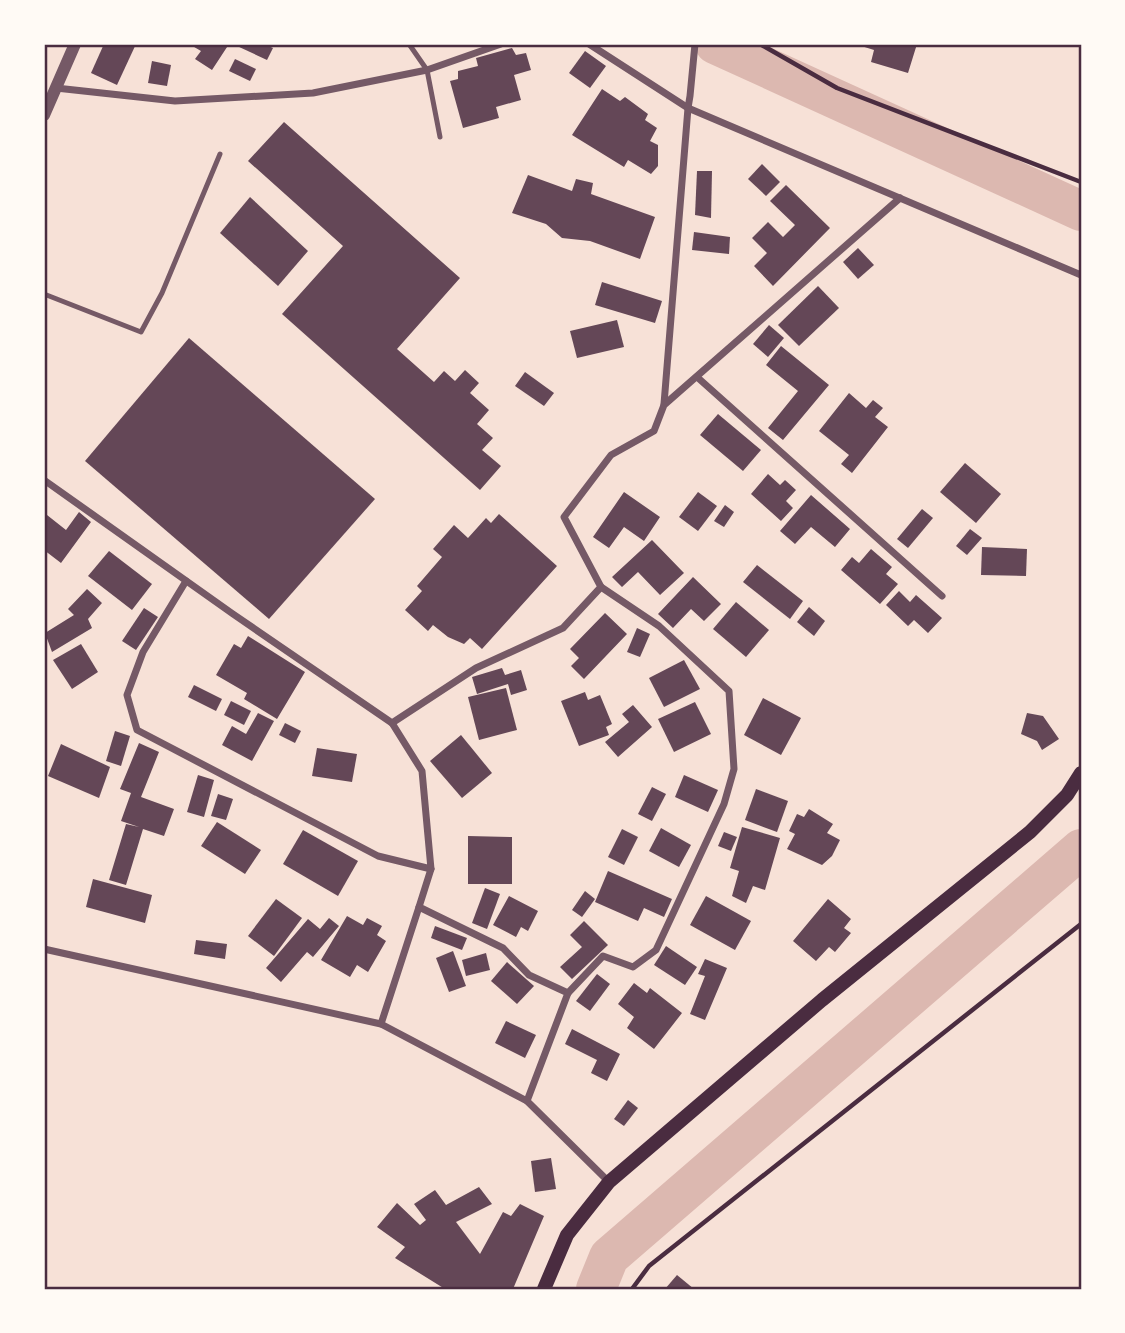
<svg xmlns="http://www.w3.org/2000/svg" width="1125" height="1333" viewBox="0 0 1125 1333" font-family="Manrope,sans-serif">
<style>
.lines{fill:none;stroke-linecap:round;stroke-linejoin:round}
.river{stroke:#dcb8b0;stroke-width:40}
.building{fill:#644757}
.path{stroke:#4a2c40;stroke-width:4.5}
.service{stroke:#755966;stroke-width:5}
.minor{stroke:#755966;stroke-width:7}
.tertiary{stroke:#755966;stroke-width:12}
.secondary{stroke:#4a2c40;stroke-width:14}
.neatline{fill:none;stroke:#4a2c40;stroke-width:2.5}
</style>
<rect width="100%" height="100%" fill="#f7e1d7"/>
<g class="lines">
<g class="river">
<path d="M715,44L1081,211"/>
<path d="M596,1289L609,1257L1081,849"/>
</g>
</g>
<g class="building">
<path d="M104,44H136L117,85L91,73Z"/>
<path d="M189,44H229L212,70L195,59L201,51Z"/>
<path d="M238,44H264L273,48L267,60L237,46Z"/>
<path d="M855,44H917L908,73L871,62L874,50Z"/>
<path d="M512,48L516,55L526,53L531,70L514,75L521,100L496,107L499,118L463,128L450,81L458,79V71L478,66L476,58Z"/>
<path d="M585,51L606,66L590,88L569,73Z"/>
<path d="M235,59L256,69L250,81L229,71Z"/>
<path d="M152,61L171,65L167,86L148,83Z"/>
<path d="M602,89L620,101L625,97L648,114L645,120L657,128L650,141L658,145V166L651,174L628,160L624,167L572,135Z"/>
<path d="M284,122L460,278L397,349L434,382L444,371L455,381L465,370L479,383L470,393L489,410L477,424L493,438L482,450L501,466L480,490L282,314L343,246L248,161Z"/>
<path d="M762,164L780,182L766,196L748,179Z"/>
<path d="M697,171H712L711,218L695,215Z"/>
<path d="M528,175L572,191L576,179L593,183L591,194L655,217L640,259L590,241L562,238L546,224L512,213Z"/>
<path d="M786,185L830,228L773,286L754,266L767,253L752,238L768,222L783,237L795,225L770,201Z"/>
<path d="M250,197L308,251L278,286L220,233Z"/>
<path d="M694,232L730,237L729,254L692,250Z"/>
<path d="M858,248L874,265L858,279L843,262Z"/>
<path d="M602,282L662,301L655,323L595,305Z"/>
<path d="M818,286L839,308L799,346L778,325Z"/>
<path d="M617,320L624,347L577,358L570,331Z"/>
<path d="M769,325L784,338L768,357L753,344Z"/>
<path d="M189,338L375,499L269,619L85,461Z"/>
<path d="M781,346L829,385L783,440L768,428L798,391L766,365Z"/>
<path d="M525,372L554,393L544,406L515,386Z"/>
<path d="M849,393L866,408L873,400L883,408L875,417L888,427L852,473L841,464L849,455L819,431Z"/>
<path d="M718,414L761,450L743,471L700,435Z"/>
<path d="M965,463L1001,494L976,523L940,492Z"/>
<path d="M768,474L780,485L785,480L796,490L786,501L793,508L781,521L751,494Z"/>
<path d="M624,492L660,517L644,541L624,527L609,548L593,537Z"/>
<path d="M698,492L717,506L698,531L679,517Z"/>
<path d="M811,495L850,529L835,547L811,527L795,544L780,531Z"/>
<path d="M725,505L734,512L724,527L714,521Z"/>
<path d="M922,509L933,518L908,548L897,539Z"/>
<path d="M79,512L91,522L61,563L44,550V519L47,515L66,530Z"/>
<path d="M499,514L557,566L482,649L470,638L464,644L448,637L433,625L428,631L405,610L422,591L417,586L442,557L433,549L454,525L468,538L486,518L491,523Z"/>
<path d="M970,529L982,538L967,555L956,546Z"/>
<path d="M652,540L684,573L660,595L638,572L622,587L612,577Z"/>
<path d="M982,547L1027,549L1026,576L981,575Z"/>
<path d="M871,549L892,567L886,574L898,584L880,604L841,570L852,557L859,563Z"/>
<path d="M109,551L152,584L132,610L88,576Z"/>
<path d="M757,565L803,601L790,619L743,582Z"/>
<path d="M693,577L721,604L704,621L691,609L673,628L658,614Z"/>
<path d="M87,589L102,603L88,619L92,628L52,652L45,633L74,615L68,609Z"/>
<path d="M899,591L910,602L916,595L942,618L928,633L914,620L908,626L886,605Z"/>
<path d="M736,602L769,630L746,657L713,629Z"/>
<path d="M809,607L825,621L814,636L797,622Z"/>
<path d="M144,608L158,617L136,650L122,641Z"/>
<path d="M605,613L627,634L584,679L571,666L579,658L570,649Z"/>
<path d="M637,628L650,634L640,657L627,652Z"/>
<path d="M248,636L305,672L277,719L244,699L247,693L216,675L234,644L241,648Z"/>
<path d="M81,644L98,672L72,689L53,660Z"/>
<path d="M684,660L700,689L664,707L649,678Z"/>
<path d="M502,668L505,675L521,670L527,690L511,695L508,684L477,694L472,677Z"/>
<path d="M194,685L222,699L216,711L188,697Z"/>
<path d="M506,688L517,730L479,740L468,697Z"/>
<path d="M585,692L588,700L600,695L612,724L606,727L609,735L579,746L561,701Z"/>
<path d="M763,698L801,718L781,755L744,735Z"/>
<path d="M231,701L251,711L244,725L224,715Z"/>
<path d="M695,702L711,734L674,752L658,719Z"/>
<path d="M633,705L652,727L618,757L605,742L629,722L622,714Z"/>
<path d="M258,713L274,721L252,761L222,745L232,726L246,734Z"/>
<path d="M1027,713L1043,716L1059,739L1042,750L1037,741L1021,734Z"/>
<path d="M285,723L301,731L295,743L279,735Z"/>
<path d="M115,731L130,736L121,766L106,761Z"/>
<path d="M461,735L492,773L462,798L430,761Z"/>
<path d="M139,743L159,752L141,797L174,809L164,836L143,829L126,885L109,880L126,824L139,827L121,821L131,793L120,789Z"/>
<path d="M61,744L110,767L99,798L48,776Z"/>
<path d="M317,748L357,754L352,782L312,776Z"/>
<path d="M198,775L214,780L204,817L187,812Z"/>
<path d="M684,775L718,790L708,812L675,797Z"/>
<path d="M652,787L666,794L652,821L638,814Z"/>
<path d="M756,789L788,801L777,832L745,820Z"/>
<path d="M218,794L233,799L226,820L211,816Z"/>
<path d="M809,809L833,824L827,833L840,840L832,856L822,865L787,849L795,834L789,831L797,814L804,817Z"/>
<path d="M217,822L261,850L245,874L201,846Z"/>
<path d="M742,827L780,838L765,890L753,886L746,903L732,896L739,871L730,868Z"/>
<path d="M661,828L691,845L679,867L649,851Z"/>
<path d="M622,829L638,837L624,865L608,857Z"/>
<path d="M303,830L358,861L338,896L283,864Z"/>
<path d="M724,832L737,837L731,851L718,846Z"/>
<path d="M468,836L512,837V884H468Z"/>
<path d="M608,871L672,899L664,917L644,908L638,921L595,902Z"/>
<path d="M93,879L152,895L145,923L86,907Z"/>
<path d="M485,888L500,894L487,929L472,923Z"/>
<path d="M585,891L595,899L582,917L572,910Z"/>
<path d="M509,896L538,911L528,931L521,927L516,937L493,925Z"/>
<path d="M706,896L751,921L735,950L690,925Z"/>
<path d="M276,899L302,918L274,956L248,936Z"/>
<path d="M828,899L851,919L844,928L851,933L835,952L829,947L816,961L793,941Z"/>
<path d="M347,916L363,925L367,918L382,926L377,935L386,941L368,972L357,965L350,977L321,960Z"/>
<path d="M329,918L339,926L313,957L307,952L281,982L266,968L308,919L320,929Z"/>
<path d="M584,921L608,945L572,979L560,967L582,947L570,935Z"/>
<path d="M435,926L467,938L462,950L431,938Z"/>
<path d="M196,940L227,944L225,959L194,954Z"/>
<path d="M666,946L697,967L685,985L654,965Z"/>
<path d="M453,951L466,986L449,992L436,958Z"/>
<path d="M486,953L490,970L466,976L462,960Z"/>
<path d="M705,959L727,968L705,1020L690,1014L705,976L698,974Z"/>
<path d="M507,962L534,986L517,1004L491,981Z"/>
<path d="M597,974L610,984L590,1011L576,1001Z"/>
<path d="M634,983L647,993L650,988L682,1013L654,1049L627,1028L634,1017L618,1004Z"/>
<path d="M506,1021L536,1035L525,1058L495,1043Z"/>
<path d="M572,1029L620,1054L607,1081L591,1073L597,1060L565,1044Z"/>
<path d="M628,1100L638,1108L624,1126L614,1119Z"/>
<path d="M551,1158L556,1189L535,1192L531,1161Z"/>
<path d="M479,1187L492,1204L456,1222L480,1254L503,1212L511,1216L520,1204L544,1216L513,1289H445L395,1258L405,1247L377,1227L397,1203L420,1225L426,1220L414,1204L435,1190L446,1205Z"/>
<path d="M677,1275L694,1289H665Z"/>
</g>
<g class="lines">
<g class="path">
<path d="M760,44L837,88L1081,182"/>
<path d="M632,1289L649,1266L1081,924"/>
</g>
<g class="service">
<path d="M409,44L427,70L440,137"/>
<path d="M44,294L141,332L162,293L220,154"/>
</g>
<g class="minor">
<path d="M589,44L688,108L1081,275"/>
<path d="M56,88L175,101L313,93L427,70L501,44"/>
<path d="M697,377L942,596"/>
<path d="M664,404L688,108L690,96L695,44"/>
<path d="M44,480L233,614L392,723L476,668L563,628L601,587L564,517L611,455L654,431L664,405L900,198"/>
<path d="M186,581L143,652L127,695L137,730L378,856L431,869L422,771L392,723"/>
<path d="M431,869L419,907L503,948L529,975L568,993L527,1101L609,1182"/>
<path d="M44,949L381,1024L527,1101"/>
<path d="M568,993L603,956L633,967L656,950L724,804L734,769L729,691L659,626L601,587"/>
<path d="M381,1024L419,907"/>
</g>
<path class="tertiary" d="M44,115L75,44"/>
<path class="secondary" d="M544,1289L567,1235L609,1182L822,1000L1030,832L1067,795L1081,773"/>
</g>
<rect width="1125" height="1333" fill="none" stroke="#fffaf5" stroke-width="91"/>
<rect x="46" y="46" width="1034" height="1242" class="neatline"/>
</svg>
